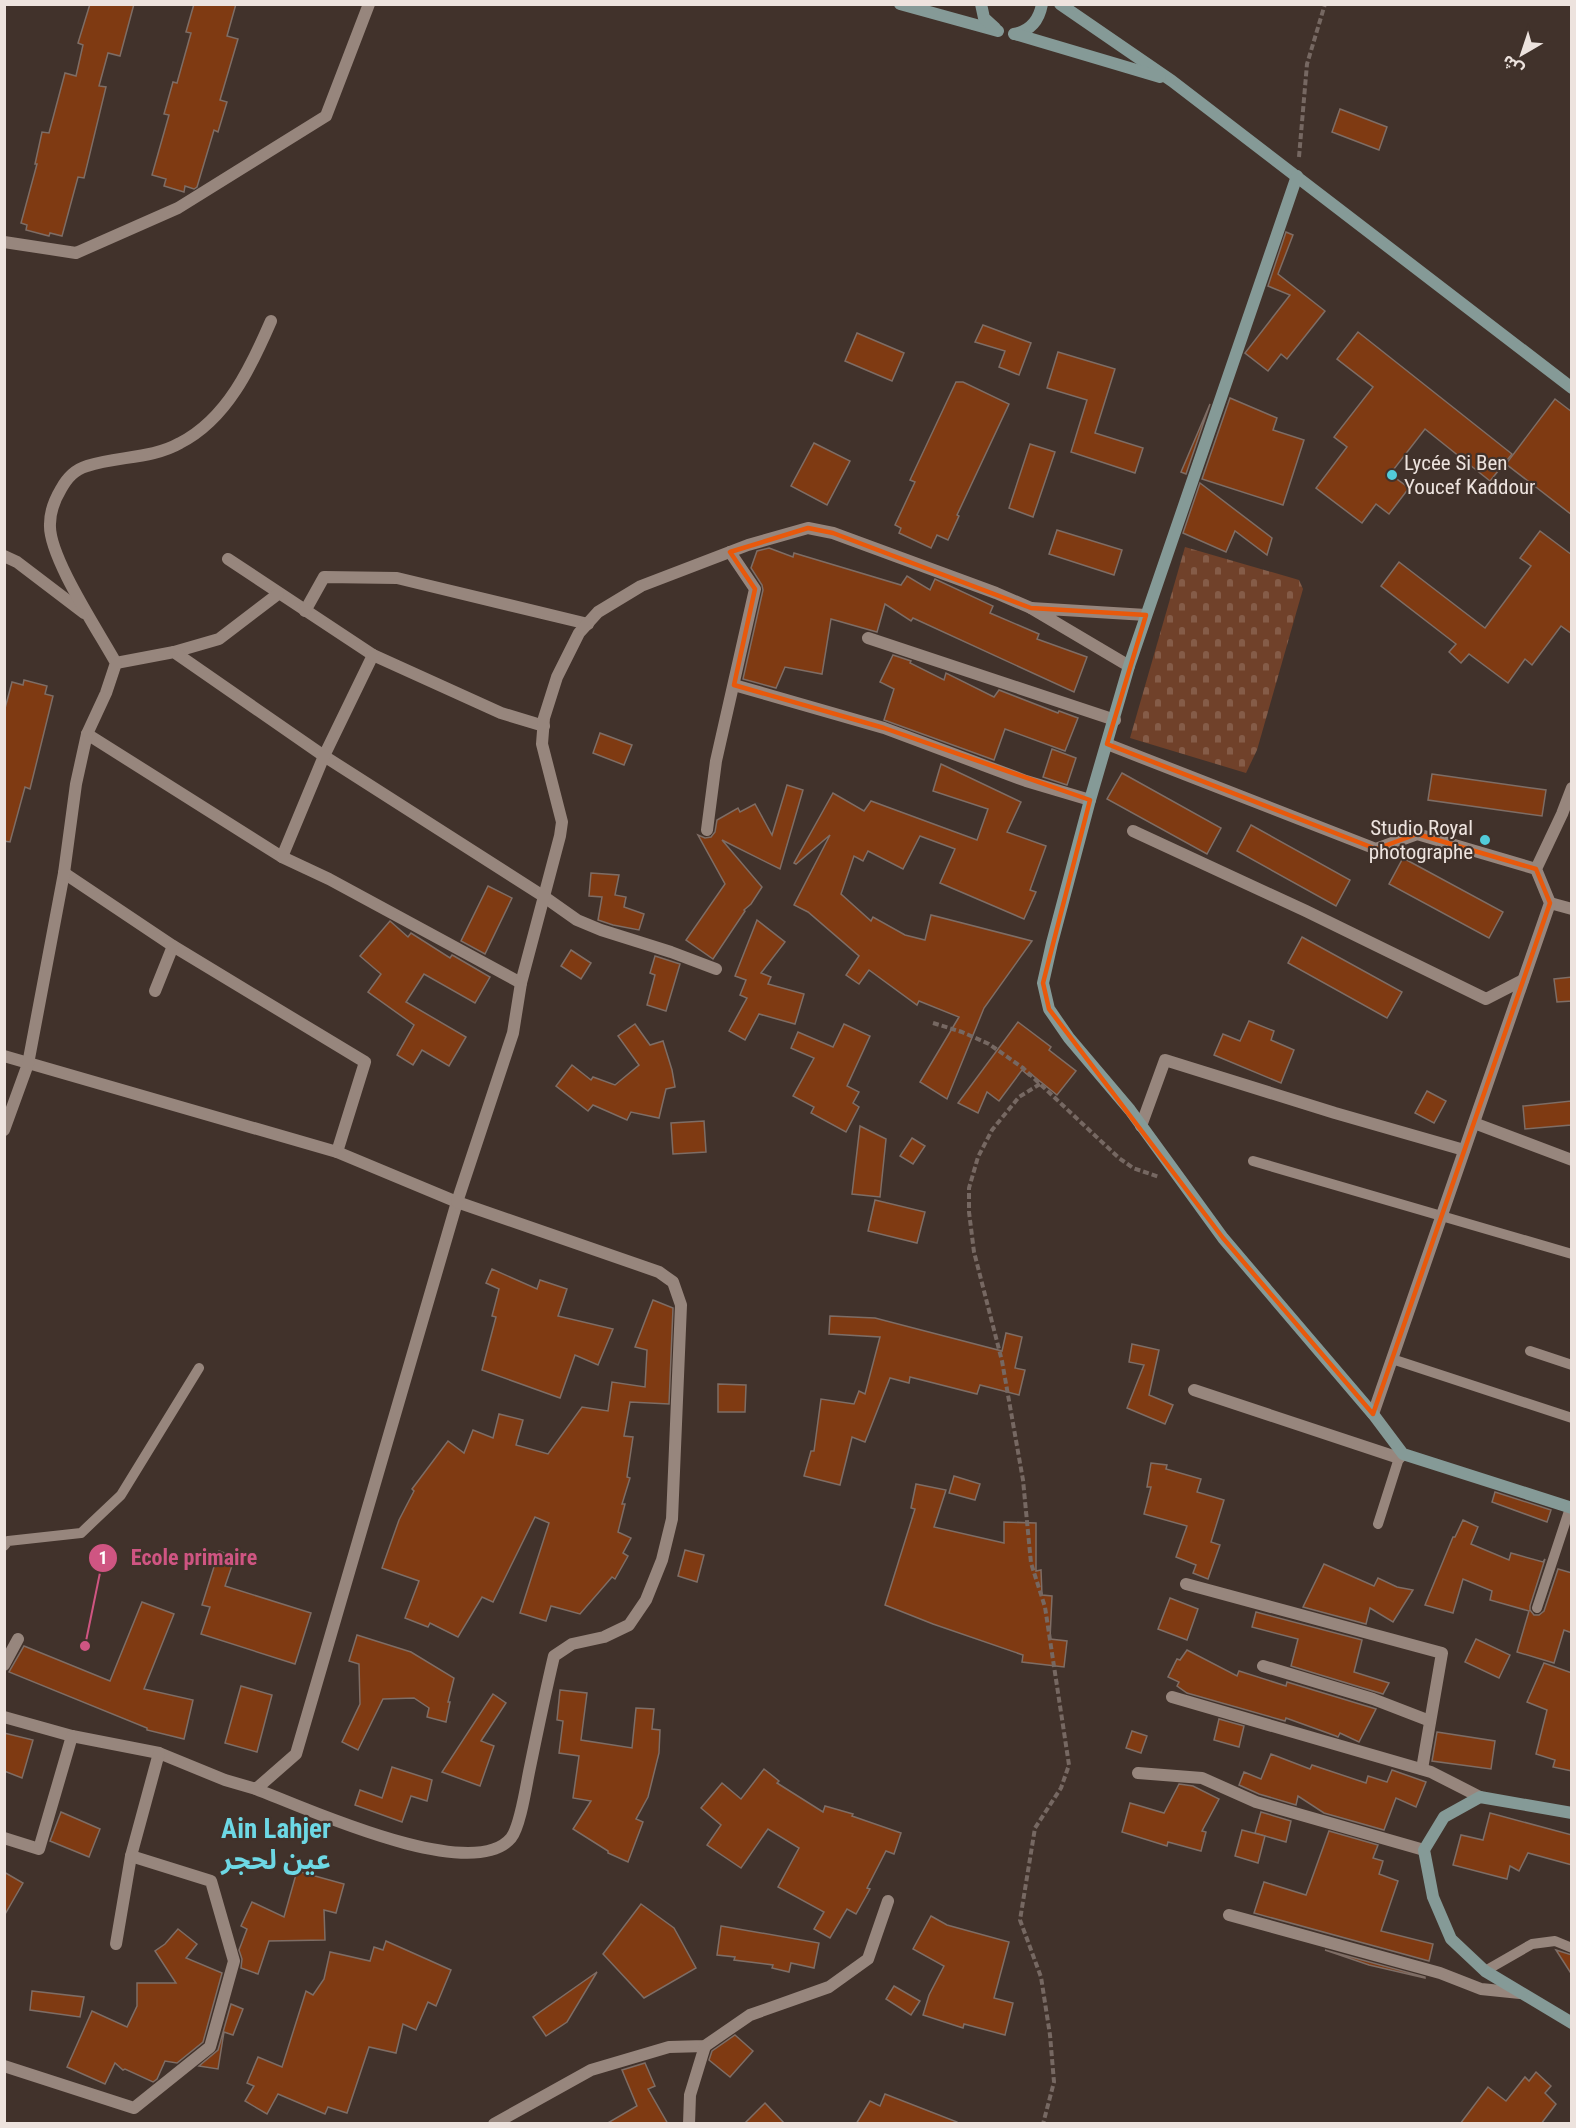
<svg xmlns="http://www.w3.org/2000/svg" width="1576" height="2128" viewBox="0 0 1576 2128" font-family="'Roboto Condensed','Noto Sans Arabic',sans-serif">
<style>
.cemetery{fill:url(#cemetery-stones)}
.building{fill:#7f3a12;stroke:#7e6d65;stroke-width:1.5}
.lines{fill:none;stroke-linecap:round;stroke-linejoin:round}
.path{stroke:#766862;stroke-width:4;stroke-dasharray:6 3;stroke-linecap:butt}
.lane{stroke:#97867d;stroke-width:10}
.street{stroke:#97867d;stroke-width:12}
.secondary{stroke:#859a97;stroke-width:12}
.marked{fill:none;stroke:#e8590c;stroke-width:4.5;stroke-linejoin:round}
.poi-dot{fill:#52cbd9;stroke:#41322b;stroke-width:2}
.labels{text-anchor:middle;stroke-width:4.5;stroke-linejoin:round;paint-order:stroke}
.poi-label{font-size:21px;fill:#ede3de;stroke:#41322b;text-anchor:start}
.district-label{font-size:27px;font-weight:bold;fill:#6dd8e5;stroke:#41322b}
.leader{fill:none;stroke:#cf5582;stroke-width:2}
.callout-dot{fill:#cf5582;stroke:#41322b;stroke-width:2}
.mark-label{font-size:18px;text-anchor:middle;font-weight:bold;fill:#fff}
.callout-label{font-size:22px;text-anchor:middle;font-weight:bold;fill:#cf5582;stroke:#41322b;stroke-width:4.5;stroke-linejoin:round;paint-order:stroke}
</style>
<defs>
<pattern id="cemetery-stones" width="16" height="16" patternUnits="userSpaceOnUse" patternTransform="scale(1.5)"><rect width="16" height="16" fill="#70412a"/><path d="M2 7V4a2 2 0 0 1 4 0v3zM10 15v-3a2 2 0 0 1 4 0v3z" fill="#855c48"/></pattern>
</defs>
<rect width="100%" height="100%" fill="#41322b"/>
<path class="cemetery" d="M1185,547L1299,580L1303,589L1257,750L1246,773L1130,738Z"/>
<g class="building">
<path d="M90,4H134L120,56L108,53L99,86L106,87L84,178L78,177L62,236L50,233L49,236L26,230L27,225L21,223L37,164H35L42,132L49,133L65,73L76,76L83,45L78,43Z"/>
<path d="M194,4H236L227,36L238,39L220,100L227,102L218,132L214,130L197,187L194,189L185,186L184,192L164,186L166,179L152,175L169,115L164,114L173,82L177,83L191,33L186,32Z"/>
<path d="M1340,109L1387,127L1379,150L1332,132Z"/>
<path d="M1286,232L1293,235L1278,274L1325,311L1287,359L1281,354L1268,371L1245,353L1290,295L1268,286Z"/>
<path d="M983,325L1031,343L1019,375L999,367L1005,351L975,342Z"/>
<path d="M1358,332L1512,454L1490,481L1425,429L1390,474L1409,488L1389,514L1376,504L1362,523L1316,488L1347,447L1334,437L1373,387L1337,359Z"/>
<path d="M857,333L904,353L892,381L845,361Z"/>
<path d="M1058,352L1115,369L1095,433L1143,448L1135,473L1071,452L1087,400L1047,388Z"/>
<path d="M956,382H963L1009,404L957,515L959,516L948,540L937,535L931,548L899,533L901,528L895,525L915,482L910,480Z"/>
<path d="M1230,398L1277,418L1273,430L1304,440L1283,505L1202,479Z"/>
<path d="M1555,399L1572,412V515L1506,464Z"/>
<path d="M1210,404L1186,474L1181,472Z"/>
<path d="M814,443L850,461L827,505L791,486Z"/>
<path d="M1030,444L1055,452L1033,517L1009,508Z"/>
<path d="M1200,483L1272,538L1267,555L1235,531L1226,552L1183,533Z"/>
<path d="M1057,530L1122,550L1114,575L1049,554Z"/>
<path d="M1540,531L1572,555V634L1561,626L1532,665L1525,659L1508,683L1469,654L1461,663L1449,652L1456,644L1381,586L1399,562L1485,628L1531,566L1520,558Z"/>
<path d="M769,548L793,557L794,553L901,585L907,576L930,590L935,579L993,606L990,613L1039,634L1037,639L1087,657L1074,692L913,618L911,621L885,604L877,632L831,619L822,674L785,667L776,688L743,679L763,590L762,585L751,568L757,551Z"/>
<path d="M893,655L911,661L910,663L944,680L946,673L994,697L999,690L1058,713L1059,711L1078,718L1065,751L1005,729L994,760L884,720L894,689L880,682Z"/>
<path d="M24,680L47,686L45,694L53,696L30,789L25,787L10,842L4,841V712L12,682L23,685Z"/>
<path d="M600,733L632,745L624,765L593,753Z"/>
<path d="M1052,749L1076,758L1067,785L1043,777Z"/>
<path d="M941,764L1021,802L1007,832L1046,846L1030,890L1036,892L1024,919L940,883L955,849L920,836L903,869L868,851L863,861L854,856L841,894L871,921L873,917L905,935L925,940L931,915L1032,941L984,1008L947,1099L920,1082L959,1017L919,1001L917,1005L869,970L859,984L846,975L859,956L808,912L794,905L830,835L796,864L794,863L833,793L864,811L871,801L977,840L988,809L933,791Z"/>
<path d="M1122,773L1221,828L1207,854L1107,799Z"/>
<path d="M1432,774L1546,790L1542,816L1428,800Z"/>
<path d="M787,785L803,790L780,869L722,840L762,887L751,904L744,910L745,911L713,959L686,940L725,884L698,835L705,838L711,837L715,832L717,820L738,808L740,812L755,804L772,835Z"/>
<path d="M1251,825L1350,880L1336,906L1237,851Z"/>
<path d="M1403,858L1503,912L1489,938L1389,884Z"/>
<path d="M591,873L619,875L615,895L626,897L624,907L644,914L639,930L613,925L598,920L602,897L589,896Z"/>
<path d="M488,886L512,898L485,954L461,941Z"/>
<path d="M757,920L785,942L761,973L771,977L768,984L804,994L795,1024L759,1014L745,1040L729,1031L747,998L740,995L746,980L735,976Z"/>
<path d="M390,921L408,937L411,933L450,958L452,955L454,956L490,977L475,1003L424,974L406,1002L466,1037L449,1066L422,1050L413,1065L397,1055L414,1025L368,992L381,974L360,956Z"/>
<path d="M1302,937L1402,992L1387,1018L1288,963Z"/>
<path d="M571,950L591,963L581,979L561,966Z"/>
<path d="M655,956L680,964L666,1011L647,1005L655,975L650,973Z"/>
<path d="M1572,977V1001L1557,1002L1554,979Z"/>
<path d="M1249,1021L1274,1031L1271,1040L1294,1050L1281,1083L1214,1055L1223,1034L1240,1041Z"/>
<path d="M1018,1022L1051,1047L1049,1050L1076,1071L1057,1095L1031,1074L1029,1076L1022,1070L999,1101L987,1092L978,1113L958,1103Z"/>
<path d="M635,1024L650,1045L663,1041L672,1070L675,1087L666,1089L659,1118L631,1112L627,1120L593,1105L588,1111L556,1086L572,1065L591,1080L593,1077L615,1085L639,1065L618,1036Z"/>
<path d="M844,1024L870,1036L847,1086L859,1092L853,1103L859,1107L846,1132L811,1113L814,1107L793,1096L814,1058L791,1048L798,1032L833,1047Z"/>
<path d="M1427,1091L1446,1101L1434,1123L1415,1113Z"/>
<path d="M1571,1101V1125L1525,1129L1523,1106Z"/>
<path d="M704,1121L706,1152L673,1154L671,1123Z"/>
<path d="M860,1126L886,1139L880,1197L852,1194Z"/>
<path d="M912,1138L925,1146L913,1164L900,1156Z"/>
<path d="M875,1200L925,1212L917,1243L868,1231Z"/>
<path d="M492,1269L537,1289L540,1280L567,1289L558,1316L613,1329L598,1365L575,1355L560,1398L482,1370L496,1317L492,1316L499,1289L486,1283Z"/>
<path d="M653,1300L673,1308L669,1404L630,1402L624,1436L633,1437L627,1477L630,1478L622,1504H625L618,1532L631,1538L623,1553L628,1556L615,1579L612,1577L580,1614L551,1606L546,1621L520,1613L549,1523L535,1517L493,1602L482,1597L458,1637L430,1623L428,1627L405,1618L419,1581L382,1568L399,1520L414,1491L412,1489L448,1441L464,1453L473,1430L493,1438L499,1414L523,1420L516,1445L548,1454L582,1407L608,1411L612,1382L645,1387L647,1350L635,1347Z"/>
<path d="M830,1316L875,1318L1002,1351L1006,1333L1022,1337L1015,1368L1025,1370L1019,1395L980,1385L977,1394L910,1377L909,1383L890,1378L865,1442L852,1437L840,1485L804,1476L811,1451H814L821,1399L854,1404L859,1391L865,1394L880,1337L829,1334Z"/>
<path d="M1132,1344L1159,1350L1149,1395L1173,1405L1165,1424L1127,1408L1144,1365L1129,1362Z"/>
<path d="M718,1384L746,1385L745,1412H718Z"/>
<path d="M1151,1463L1167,1465L1166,1469L1201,1479L1197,1492L1224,1500L1211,1542L1220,1545L1208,1579L1193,1573L1196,1565L1176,1557L1187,1526L1144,1514L1151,1487H1147Z"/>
<path d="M954,1476L980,1484L975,1500L949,1493Z"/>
<path d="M916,1484L946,1490L934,1527L1004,1543V1522L1036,1523V1571L1041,1570L1042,1595L1052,1596L1050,1639L1067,1641L1064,1667L1022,1662L1023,1655L933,1624L885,1605L915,1509L911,1508Z"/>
<path d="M1495,1492L1551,1510L1547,1522L1492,1502Z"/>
<path d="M1463,1520L1478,1527L1471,1544L1509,1560L1511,1553L1543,1562L1545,1559L1530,1606V1610L1534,1615H1539L1544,1611L1558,1569L1572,1573V1633L1564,1630L1554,1663L1517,1652L1529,1611L1490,1600L1492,1591L1463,1579L1453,1613L1425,1605L1453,1537H1455Z"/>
<path d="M685,1550L704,1555L697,1582L678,1576Z"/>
<path d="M219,1551L235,1557L225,1586L311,1613L295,1664L201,1634L210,1607L202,1605Z"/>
<path d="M1324,1564L1374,1586L1378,1578L1397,1587L1413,1590L1393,1622L1370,1608L1366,1624L1303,1607Z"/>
<path d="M1170,1598L1198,1609L1187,1640L1158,1629Z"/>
<path d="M142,1602L174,1614L144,1689L193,1700L184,1739L147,1730V1728L9,1672L24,1646L110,1681Z"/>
<path d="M1256,1612L1362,1640L1354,1672L1389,1683L1383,1694L1291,1666L1298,1639L1252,1627Z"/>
<path d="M357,1635L411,1652L454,1678L448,1702H450L446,1722L427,1717L429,1708L414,1698L383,1699L358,1750L342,1742L360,1704L359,1664L349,1661Z"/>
<path d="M1476,1639L1510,1655L1499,1678L1465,1662Z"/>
<path d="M1187,1650L1237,1676L1239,1671L1286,1686L1287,1682L1376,1709L1359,1742L1340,1733L1338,1737L1336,1736L1286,1718L1285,1721L1187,1693L1177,1686L1179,1682L1168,1677L1177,1659L1180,1660Z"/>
<path d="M1544,1663L1572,1673V1771L1553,1767L1555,1760L1536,1754L1547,1710L1527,1702Z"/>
<path d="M241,1686L272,1695L257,1752L225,1743Z"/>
<path d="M560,1690L587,1693L581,1740L632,1748L636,1708L654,1709L652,1729L660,1730L659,1753L648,1797L636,1819L643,1822L628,1862L608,1853V1851L573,1829L591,1801L573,1798L579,1756L559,1753L563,1721L557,1720Z"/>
<path d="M493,1694L506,1703L481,1741L494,1746L480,1786L442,1772Z"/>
<path d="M1219,1719L1244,1726L1239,1747L1214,1740Z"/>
<path d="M1132,1731L1147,1736L1141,1753L1126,1748Z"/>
<path d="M1437,1732L1495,1741L1491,1769L1432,1761Z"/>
<path d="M4,1733L33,1740L22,1778L4,1771Z"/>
<path d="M1271,1754L1310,1769L1312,1765L1366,1783L1368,1776L1387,1782L1392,1770L1426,1782L1416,1807L1396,1798L1384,1830L1324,1813L1298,1796L1296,1805L1259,1794L1239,1785L1244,1772L1261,1779Z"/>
<path d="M392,1767L432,1780L427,1801L411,1796L402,1822L355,1805L360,1790L382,1798Z"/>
<path d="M764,1769L779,1781L777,1783L823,1812L825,1806L853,1814L852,1816L901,1833L894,1854L886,1851L867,1888L870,1889L856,1914L847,1909L830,1938L814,1929L824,1912L778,1887L799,1848L768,1829L741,1868L707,1845L721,1825L701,1808L722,1783L741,1799Z"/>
<path d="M1179,1784L1193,1786L1219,1799L1202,1831L1206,1832L1201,1851L1168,1842L1167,1846L1122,1832L1130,1803L1164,1813Z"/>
<path d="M61,1812L100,1829L89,1857L50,1841Z"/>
<path d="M1261,1812L1291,1821L1286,1842L1255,1833Z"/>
<path d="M1490,1813L1572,1835V1865L1528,1853L1519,1871L1510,1866L1507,1879L1453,1865L1461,1835L1483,1840Z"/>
<path d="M1242,1830L1265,1836L1258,1863L1235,1856Z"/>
<path d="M1329,1831L1378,1845L1373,1858L1383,1861L1379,1874L1398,1881L1381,1931L1433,1944L1429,1961L1254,1913L1264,1882L1306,1895Z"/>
<path d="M297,1871L344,1884L336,1913L324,1910L325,1940L269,1941L258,1974L241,1968L242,1959L239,1950L247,1929L241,1926L252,1902L284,1917Z"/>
<path d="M4,1872L23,1883L4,1916Z"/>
<path d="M641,1904L674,1928L696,1968L644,1998L603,1954Z"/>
<path d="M931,1916L947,1925L1009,1942L994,1998L1013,2003L1005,2035L964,2024L963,2028L923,2015L929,1995L944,1966L913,1949Z"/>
<path d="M721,1926L819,1943L814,1968L791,1963L789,1972L772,1968L773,1965L734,1960L735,1957L717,1955Z"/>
<path d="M178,1929L197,1944L186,1958L222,1973L203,2042L177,2063L165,2061L157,2079L153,2082L125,2069L123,2070L115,2063L105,2084L67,2067L92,2011L127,2027L137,2006V1983H176L155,1951L165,1944Z"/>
<path d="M386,1941L451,1970L436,2006L428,2002L416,2030L403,2024L396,2053L369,2047L347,2113L328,2107L325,2114L278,2094L267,2114L245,2101L254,2086L247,2083L258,2057L282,2067L306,1991L313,1995L324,1979L330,1952L370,1961L374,1947L383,1950Z"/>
<path d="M1325,1950L1425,1977V1978L1369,1965Z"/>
<path d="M1556,1950L1572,1955V1975Z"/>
<path d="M597,1972L567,2022L546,2036L533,2017Z"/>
<path d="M894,1986L920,2001L911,2015L886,1999Z"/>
<path d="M32,1991L84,1997L80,2017L30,2010Z"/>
<path d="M231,2004L243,2009L233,2035L224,2032L218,2069L199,2066L218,2050Z"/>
<path d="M735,2035L753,2051L730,2077L709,2060L712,2051Z"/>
<path d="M645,2063L655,2086L648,2089L668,2124H606L637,2106L622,2070Z"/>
<path d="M1536,2072L1551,2086L1545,2093L1556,2104L1541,2124H1460L1488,2087L1506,2101L1525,2077L1529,2081Z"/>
<path d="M885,2094L957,2122V2124H856L870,2101L880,2106Z"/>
<path d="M765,2103L785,2124H744Z"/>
</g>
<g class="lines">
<g class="path">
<path d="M1299,157L1307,64L1325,4"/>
<path d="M933,1023L962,1032L989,1044L1023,1068L1119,1158L1133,1168L1159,1177"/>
<path d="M1040,1084L1019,1097L992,1130L978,1157L969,1188V1212L974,1252L1002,1361L1023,1480L1031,1563L1045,1607L1069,1765L1061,1788L1035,1828L1020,1920L1041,1977L1050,2035L1054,2082L1043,2124"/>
</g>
<g class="lane">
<path d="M1253,1161L1572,1254"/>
<path d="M1530,1351L1572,1365"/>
<path d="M1392,1359L1572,1418"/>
<path d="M1378,1524L1399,1458"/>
<path d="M4,1546L8,1541L81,1533L121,1495L199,1368"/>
<path d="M1537,1608L1570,1508"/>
<path d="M1485,1971L1532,1944L1555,1941L1572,1948"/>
</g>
<g class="street">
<path d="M4,242L76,253L178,208L326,116L369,4"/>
<path d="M4,556L17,562L84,613"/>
<path d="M228,559L373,655L501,713L544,726"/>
<path d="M305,611L324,577L397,578L588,624"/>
<path d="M868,638L1115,720"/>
<path d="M174,652L219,639L278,594"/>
<path d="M116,663L174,652L324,756L543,896L577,920L601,930L671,952L716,969"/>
<path d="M1129,666L1031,608L1146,615"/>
<path d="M734,685L884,728L1026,781L1090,800"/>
<path d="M87,734L282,857L329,879L521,983"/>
<path d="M1107,744L1376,849L1417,834L1536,869"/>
<path d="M707,830L716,761L755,589L730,552"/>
<path d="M1133,831L1306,911L1486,999L1523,980"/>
<path d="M282,857L324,756L373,655"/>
<path d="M64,873L173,946L365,1062L337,1152"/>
<path d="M1550,903L1572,909"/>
<path d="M155,991L173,946"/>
<path d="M4,1056L337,1152L457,1202L296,1754L256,1789L225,1780L159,1753L72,1736L4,1717"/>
<path d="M1474,1123L1572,1160"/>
<path d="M1141,1126L1165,1060L1335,1113L1464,1150"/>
<path d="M4,1130L28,1064L64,873L76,784L87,734L106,693L116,663C99,632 48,556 50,524C50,512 55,499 61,489C67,478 74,470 87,466C117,456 152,459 180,443C227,419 251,367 271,321"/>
<path d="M1194,1390L1399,1458L1403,1454"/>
<path d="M1373,1414L1550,903L1536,869L1562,814L1572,788"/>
<path d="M1186,1584L1442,1653L1422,1769"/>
<path d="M4,1665L18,1639"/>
<path d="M1263,1666L1373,1699L1430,1721"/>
<path d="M1172,1697L1431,1772L1480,1797"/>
<path d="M1138,1773L1202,1778L1256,1802L1424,1850"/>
<path d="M256,1789C303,1807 472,1885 511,1838C520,1827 526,1787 529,1772C537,1733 545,1694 554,1656L572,1644L604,1637L629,1625L646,1600L662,1560L672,1519L681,1305L673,1282L659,1272L457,1202L513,1033L521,983L560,836L562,822L542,744L544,718L557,677L579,633L598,612L641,586L748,545L808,528L833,533L996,593L1031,608"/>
<path d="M4,1838L39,1849L72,1736"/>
<path d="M1229,1915L1440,1973L1481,1989L1520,1993"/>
<path d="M116,1944L131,1856"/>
<path d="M4,2066L134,2108L210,2047L234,1961L211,1881L131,1856L159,1753"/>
<path d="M494,2124L591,2070L669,2047L705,2046L750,2015L829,1987L868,1959L888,1901"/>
<path d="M689,2124L690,2095L705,2046"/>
</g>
<g class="secondary">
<path d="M900,4L998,31"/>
<path d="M981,4L984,18L995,28"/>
<path d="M1060,4L1172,81L1572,388"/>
<path d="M1014,34C1030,31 1039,21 1042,4"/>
<path d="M1015,34L1160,77"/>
<path d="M1297,176L1129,666L1090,800L1052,943L1043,983L1049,1009L1069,1038L1130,1110L1223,1238L1373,1414L1403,1454L1572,1508"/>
<path d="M1572,1813L1480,1797L1444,1817L1424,1850L1433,1897L1451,1939L1485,1971L1572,2023"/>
</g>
</g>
<path class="marked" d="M808,528L833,533L1031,608L1146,615L1107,744L1376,849L1417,834L1536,869L1550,903L1373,1414L1223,1238L1049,1009L1043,983L1090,800L884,728L734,685L755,589L730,552Z"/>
<g class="poi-dot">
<circle cx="1392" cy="475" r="6"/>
<circle cx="1485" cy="840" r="6"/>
</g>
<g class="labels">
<g class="poi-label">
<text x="1404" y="470">Lycée Si Ben<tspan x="1404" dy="24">Youcef Kaddour</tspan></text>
<text x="1473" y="835" text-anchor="end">Studio Royal<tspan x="1473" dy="24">photographe</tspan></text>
</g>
<g class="district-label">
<text x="276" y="1838">Ain Lahjer<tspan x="276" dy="31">عين لحجر</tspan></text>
</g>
</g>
<path class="leader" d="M85 1646L103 1558"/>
<g class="callout-dot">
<circle cx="85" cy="1646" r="6"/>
<circle cx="103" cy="1558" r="15"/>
</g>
<g class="mark-label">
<text x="103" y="1564">1</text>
</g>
<g class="callout-label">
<text x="194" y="1565">Ecole primaire</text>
</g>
<rect width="1576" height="2128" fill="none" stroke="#ede3de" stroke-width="12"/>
<g transform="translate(1522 54) rotate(219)" stroke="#41322b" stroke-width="4.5" paint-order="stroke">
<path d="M0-4.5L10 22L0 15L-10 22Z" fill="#ede3de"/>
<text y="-9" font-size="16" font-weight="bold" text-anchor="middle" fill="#ede3de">ش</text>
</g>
</svg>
